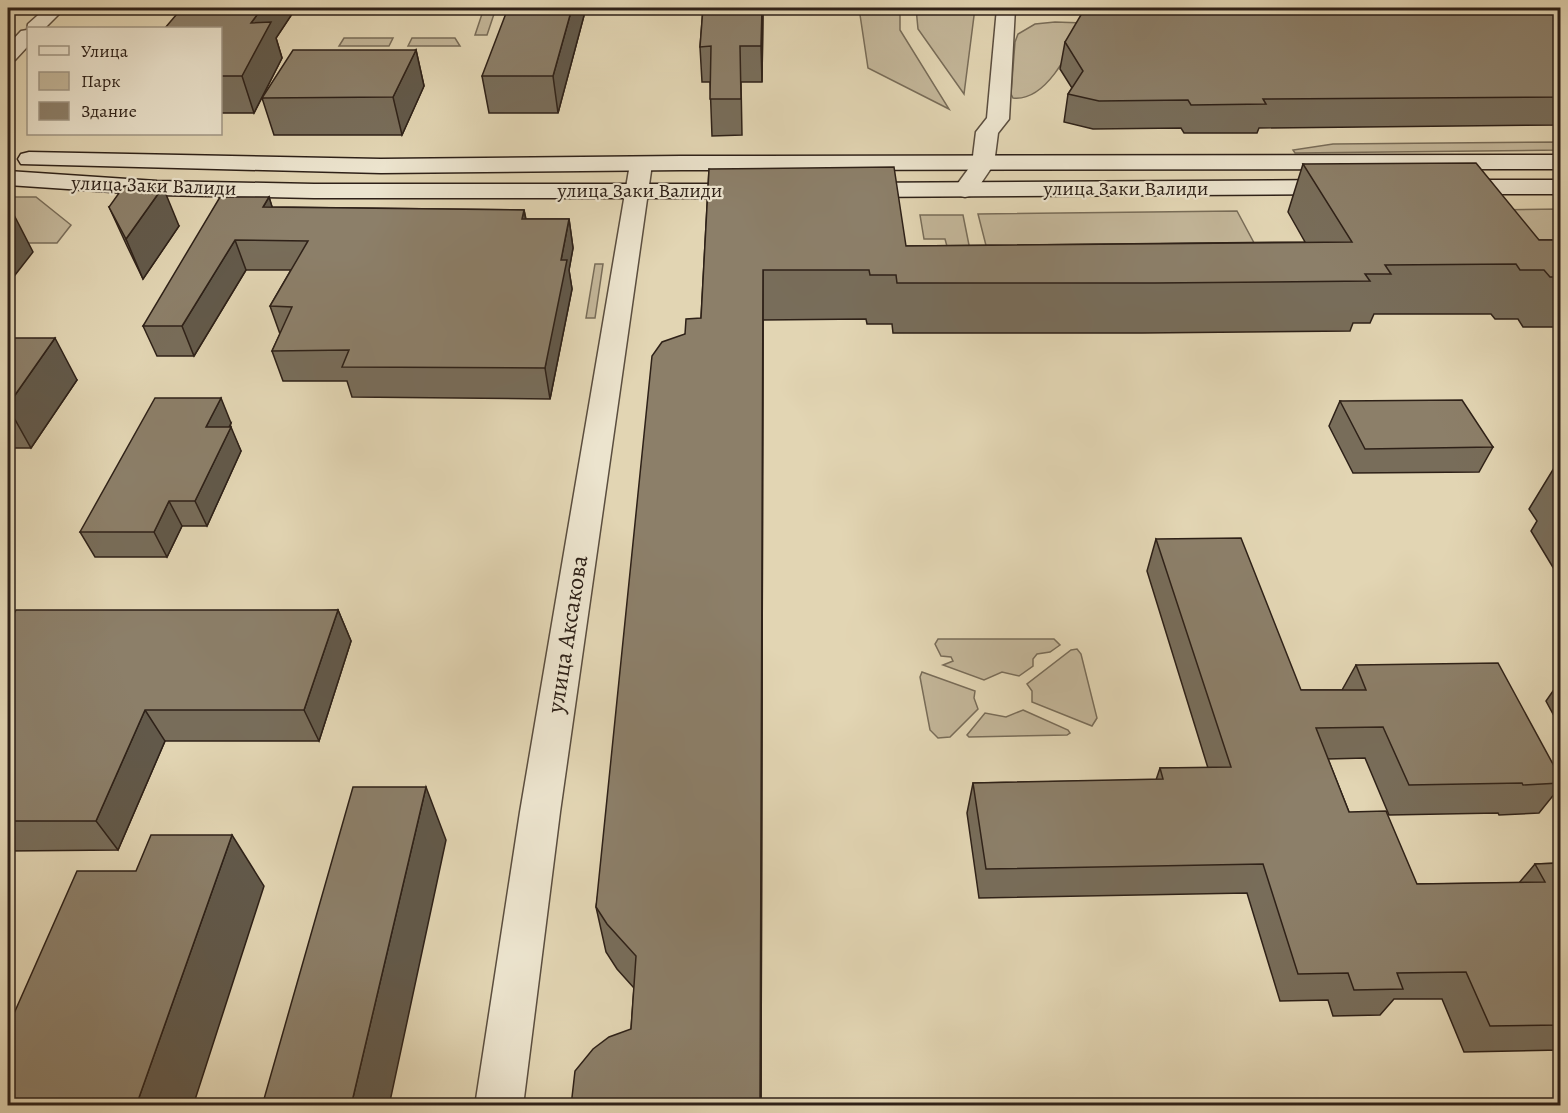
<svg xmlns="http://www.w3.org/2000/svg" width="1568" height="1113" viewBox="0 0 1568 1113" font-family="Alegreya,serif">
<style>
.green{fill:#c3b699;stroke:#786c58;stroke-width:1.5}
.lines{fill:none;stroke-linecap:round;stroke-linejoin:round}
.minor-casing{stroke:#5b4e3f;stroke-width:3}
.tertiary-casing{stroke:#5b4e3f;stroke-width:3}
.secondary-casing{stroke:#2e2118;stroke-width:3}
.minor{fill:#ece4ce;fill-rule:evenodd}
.tertiary{fill:#ece4ce;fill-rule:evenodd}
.secondary{fill:#ece4ce;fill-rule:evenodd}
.wall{fill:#786d5a;stroke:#2e2118;stroke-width:1.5}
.shaded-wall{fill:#62594a;stroke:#2e2118;stroke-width:1.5}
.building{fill:#8c7f69;stroke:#2e2118;stroke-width:1.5}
.labels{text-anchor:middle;stroke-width:4.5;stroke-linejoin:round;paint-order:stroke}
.far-street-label{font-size:20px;fill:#2e2118;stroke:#ece4ce}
.street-label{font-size:24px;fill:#2e2118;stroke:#ece4ce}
</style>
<rect width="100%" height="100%" fill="#e2d5b3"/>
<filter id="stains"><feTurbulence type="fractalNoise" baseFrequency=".00333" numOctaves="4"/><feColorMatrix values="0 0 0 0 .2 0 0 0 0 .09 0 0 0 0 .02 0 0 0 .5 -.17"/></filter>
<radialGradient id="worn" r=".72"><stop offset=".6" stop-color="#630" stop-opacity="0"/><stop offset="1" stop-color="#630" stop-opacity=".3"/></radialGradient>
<g class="green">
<path d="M484,8H496L487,35H475Z"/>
<path d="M859,8H900V30L949,109L868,68Z"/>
<path d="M916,8H975L964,94L918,29Z"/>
<path d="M1055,22L1083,23C1071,48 1047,102 1013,98L1011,94L1015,42L1018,34L1035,24Z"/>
<path d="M344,38H393L389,46H339Z"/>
<path d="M412,38H455L460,46H408Z"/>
<path d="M1560,142V150L1295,153L1293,150L1333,144Z"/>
<path d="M8,197H36L71,225L57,243H8Z"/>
<path d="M1560,209V281L1491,210Z"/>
<path d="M1237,211L1268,269L993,273L978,214Z"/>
<path d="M920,215H963L970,250H948L945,239H924Z"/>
<path d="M595,264H603L595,318H586Z"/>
<path d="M938,639H1054L1060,645L1050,652L1037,654L1033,659V666L1019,676L1002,672L984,680L943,665L953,661L951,657L941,656L935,644Z"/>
<path d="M1077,649L1081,654L1097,718L1092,726L1032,702V691L1027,684L1071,650Z"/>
<path d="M922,672L975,691L974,698L978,709L950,737L938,738L930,730L920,677Z"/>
<path d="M1023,710L1068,730L1070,733L1067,735L969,737L967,735L985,713L1006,717Z"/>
</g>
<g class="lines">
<g class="minor-casing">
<g id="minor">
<path d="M46,8H65L45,28H28V46L15,60L8,62V45L21,31L27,30L28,24Z"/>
<path d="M997,8H1015L1009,119L998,133L994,164L973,195L965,197L957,195L953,190L972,164L976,132L987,118Z"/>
</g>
</g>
<g class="tertiary-casing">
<path id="tertiary" d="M641,157L649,159L652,164L560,812L523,1106H475L520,812L630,164L633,159Z"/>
</g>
<g class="secondary-casing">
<g id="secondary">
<path d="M29,152L381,159L681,156L1560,155V169L681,170L381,173L21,164L18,159L21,154Z"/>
<path d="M8,171L157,181L314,184H752L760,186L764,191L760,196L752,198H314L157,195L8,185Z"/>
<path d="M1340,180L1348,182L1352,187L1348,192L1340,194L852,197L844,195L840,190L844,185L852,183Z"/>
<path d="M1452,180H1560V194H1452L1444,192L1440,187L1444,182Z"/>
</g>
</g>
<use href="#minor" class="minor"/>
<use href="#tertiary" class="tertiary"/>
<use href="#secondary" class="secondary"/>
</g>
<g class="wall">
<path d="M182,8H296L276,38L282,58L254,113H220V28Z"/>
<path d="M586,8L558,113H489L482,76Z"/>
<path d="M703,8H763L762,82H741L742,135L712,136L710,82H702L700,47Z"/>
<path d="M1560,8V125L1259,128L1257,133H1184L1181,128L1093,129L1064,122L1068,94L1072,88L1060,69L1065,42Z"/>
<path d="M416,50L424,86L402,135H274L262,98Z"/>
<path d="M1303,164L1539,240H1560V327H1523L1518,319H1495L1491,314H1374L1370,323H1353L1350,331L1142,333H893L892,324H867L866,319L763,320L761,1106H571L631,1029L634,988L617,969L606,952L596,907L685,334L701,318L709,169L906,246L1305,242L1288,212Z"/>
<path d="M269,197L272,207L524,210L526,219H569L573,248L569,270L572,289L550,399L352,397L347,381H283L272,351L280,334L270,306L291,270H246L194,356H157L143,326Z"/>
<path d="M109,207L179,226L143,279L127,246Z"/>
<path d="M8,338L77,380L31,448H8Z"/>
<path d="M1340,401L1493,447L1479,472L1353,473L1329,426Z"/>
<path d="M231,423L230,427L241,451L207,526H182L167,557H95L80,532Z"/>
<path d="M1557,463H1560V579L1531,531L1537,521L1529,509Z"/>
<path d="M1156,539L1301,690H1342L1356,665L1560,777V787L1539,813L1499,815L1498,813L1389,815L1365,758L1328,759L1349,812L1417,884L1519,883L1535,864L1560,863V1050L1464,1052L1442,999H1394L1380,1015L1333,1016L1328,1000L1280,1001L1247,893L979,898L967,813L973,783L1156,780L1160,768H1208L1147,571Z"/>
<path d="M338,610L351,641L319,741H165L118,850L8,851V625Z"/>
<path d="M1560,681V727L1546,701Z"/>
</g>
<g class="shaded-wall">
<path d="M262,8H296L276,38L282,58L254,113L242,76L251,23Z"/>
<path d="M572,8H586L558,113L553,76Z"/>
<path d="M762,8H763L762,82L761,46Z"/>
<path d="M416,50L424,86L402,135L393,97Z"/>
<path d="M163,187L179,226L143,279L126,239Z"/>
<path d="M269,197L278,226L263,207Z"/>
<path d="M524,210L529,239L522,219Z"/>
<path d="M13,213L33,252L8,284V219Z"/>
<path d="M569,219L573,248L569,270L572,289L550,399L545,368L561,260Z"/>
<path d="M235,240L246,270L194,356L182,326Z"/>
<path d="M763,270V320L761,1106H760Z"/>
<path d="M55,338L77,380L31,448L8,407V405Z"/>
<path d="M221,398L231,423L217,452L206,427Z"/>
<path d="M231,427L241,451L207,526L195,501Z"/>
<path d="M169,501L182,526L167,557L154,532Z"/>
<path d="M338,610L351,641L319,741L304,710Z"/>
<path d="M145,710L165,741L118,850L96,821Z"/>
<path d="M426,787L446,840L389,1106H351Z"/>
<path d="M232,835L264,886L193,1106H136Z"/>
</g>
<g class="building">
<path d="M182,8H262L251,23L271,22L242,76H220V28H165Z"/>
<path d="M508,8H572L553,76H482Z"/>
<path d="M703,8H762L761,46H740L741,99H710L711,46L700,47Z"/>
<path d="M1085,8H1560V97L1263,99L1266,104L1191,105L1188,100L1099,101L1068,94L1083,71L1065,42Z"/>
<path d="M293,50H416L393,97L262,98Z"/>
<path d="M1476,163L1539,240H1560V277H1550L1544,270H1520L1516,264L1385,265L1391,274H1365L1370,281L1155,283H897L896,275H870L869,270H763L760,1106H571L575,1071L593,1049L609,1037L631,1029L636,956L607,924L596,907L652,356L662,342L685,334L686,319L701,318L709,169L894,167L906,246L1352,242L1303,164Z"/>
<path d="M124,186L163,187L126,239L109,207Z"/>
<path d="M220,197H269L263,207L524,210L522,219H569L561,260H567L545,368L342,367L349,350L272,351L292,307L270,306L308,241L235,240L182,326H143Z"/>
<path d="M8,213H13L8,219Z"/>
<path d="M8,338H55L8,405Z"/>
<path d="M155,398H221L206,427H231L195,501H169L154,532H80Z"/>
<path d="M1462,400L1493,447L1365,449L1340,401Z"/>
<path d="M1241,538L1301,690H1366L1356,665L1498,663L1560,777V783L1523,785L1522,783L1409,785L1383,727L1316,728L1349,812L1386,811L1417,884L1545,882L1535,864L1560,863V1025L1490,1026L1466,972L1397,973L1403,989L1354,990L1348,973L1298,974L1263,864L986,869L973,783L1163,779L1160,768L1231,767L1156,539Z"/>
<path d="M16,610H338L304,710H145L96,821H8V625Z"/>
<path d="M353,787H426L351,1106H262Z"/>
<path d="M151,835H232L136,1106H8V1027L77,871H136Z"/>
</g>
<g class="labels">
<g class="far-street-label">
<text transform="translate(154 185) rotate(2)" y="7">улица Заки Валиди</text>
<text x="1126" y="195">улица Заки Валиди</text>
<text x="640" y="197">улица Заки Валиди</text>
</g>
<g class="street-label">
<text transform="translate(567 634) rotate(-81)" y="8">улица Аксакова</text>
</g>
</g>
<rect width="1568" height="1113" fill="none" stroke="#e2d5b3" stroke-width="30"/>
<rect x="9" y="9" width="1550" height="1095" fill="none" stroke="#2e2118" stroke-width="3"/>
<rect x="15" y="15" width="1538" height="1083" fill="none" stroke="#2e2118" stroke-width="1.5"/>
<rect x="27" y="27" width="195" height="108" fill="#ece4ce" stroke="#a09685" stroke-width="1.5"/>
<rect x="39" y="46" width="30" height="9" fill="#ece4ce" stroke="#a09685" stroke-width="1.5"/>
<text x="81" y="57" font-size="18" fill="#2e2118">Улица</text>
<rect x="39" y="72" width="30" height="18" fill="#c3b699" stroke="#a09685" stroke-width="1.5"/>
<text x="81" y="87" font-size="18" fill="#2e2118">Парк</text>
<rect x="39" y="102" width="30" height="18" fill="#8c7f69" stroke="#a09685" stroke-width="1.5"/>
<text x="81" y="117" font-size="18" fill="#2e2118">Здание</text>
<rect width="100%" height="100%" filter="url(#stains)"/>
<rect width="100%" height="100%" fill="url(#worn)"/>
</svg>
